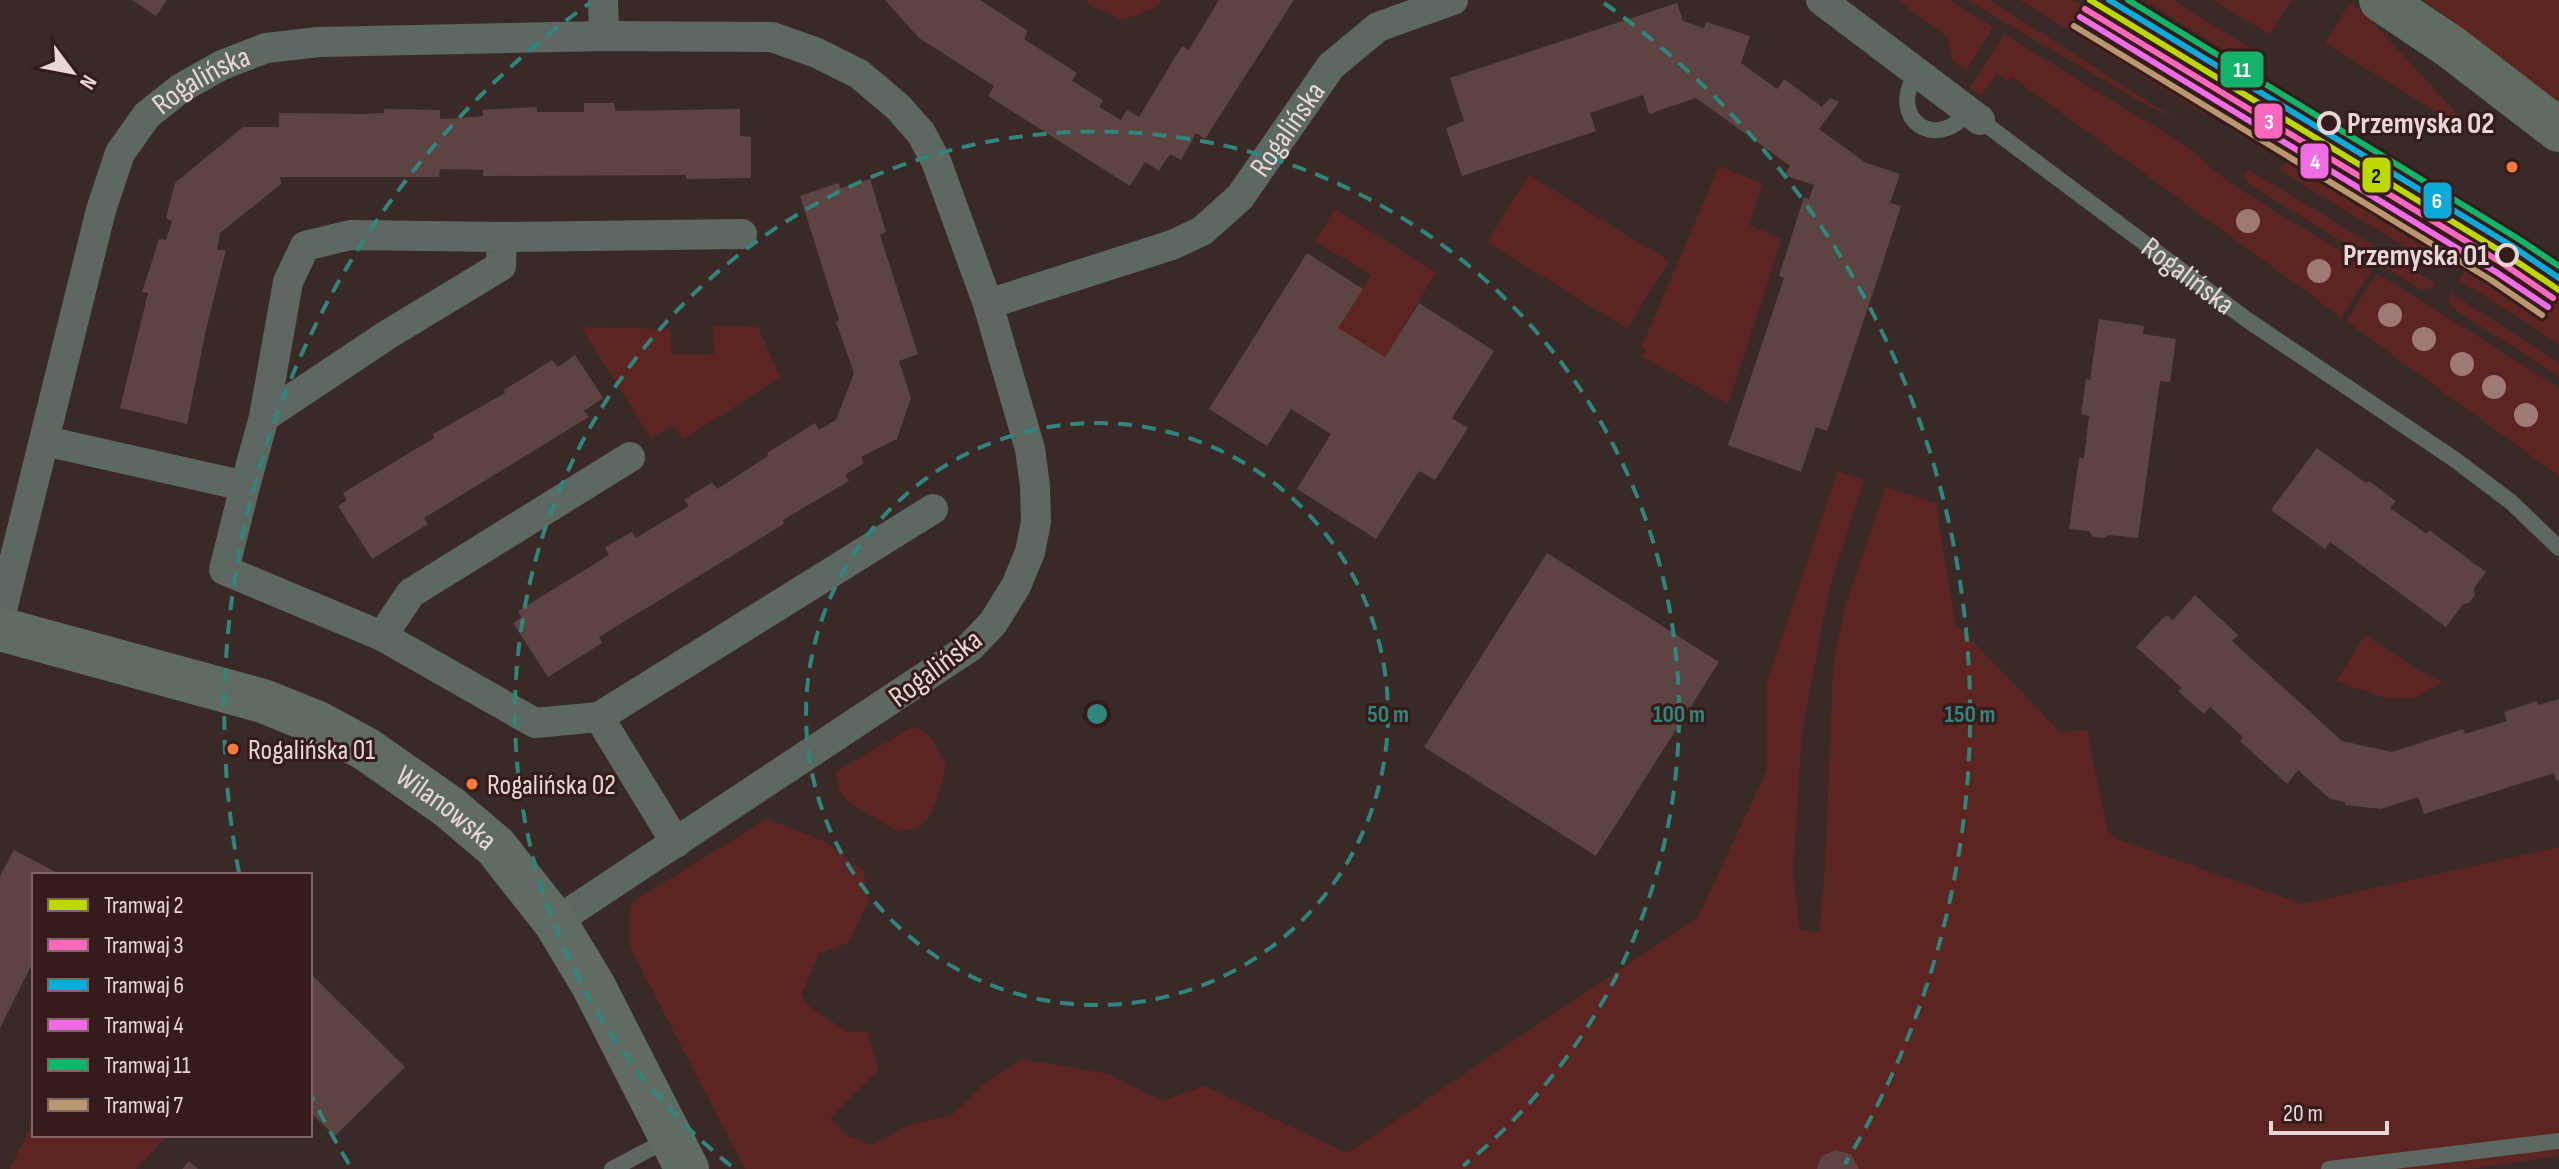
<svg xmlns="http://www.w3.org/2000/svg" width="2559" height="1169" viewBox="0 0 2559 1169" font-family="'Sofia Sans Condensed',sans-serif">
<style>
.green{fill:#5c2521}
.building{fill:#5d4442}
.lines{fill:none;stroke-linecap:round;stroke-linejoin:round}
.lane{stroke:#5e6863;stroke-width:16}
.street{stroke:#5e6863;stroke-width:30}
.secondary{stroke:#606b64;stroke-width:44}
.tram-1-casing{stroke:#351b19;stroke-width:12}
.tram-2-casing{stroke:#351b19;stroke-width:12}
.tram-3-casing{stroke:#351b19;stroke-width:12}
.tram-4-casing{stroke:#351b19;stroke-width:12}
.tram-5-casing{stroke:#351b19;stroke-width:12}
.tram-6-casing{stroke:#351b19;stroke-width:12}
.tram-1{stroke:#bcd800;stroke-width:6}
.tram-2{stroke:#f968bc;stroke-width:6}
.tram-3{stroke:#0da9d8;stroke-width:6}
.tram-4{stroke:#ef6ce5;stroke-width:6}
.tram-5{stroke:#13b469;stroke-width:6}
.tram-6{stroke:#ba9770;stroke-width:6}
.tree{fill:#9e7975}
.ring{fill:none;stroke:#30857d;stroke-width:4;stroke-dasharray:14 10}
.stop-dot{fill:#351b19;stroke:#e9d7d5;stroke-width:4}
.bus-dot{fill:#f6793e;stroke:#351b19;stroke-width:3}
.labels{text-anchor:middle;stroke-width:6;stroke-linejoin:round;paint-order:stroke}
.bus-label{font-size:28px;fill:#e9d7d5;stroke:#351b19;text-anchor:start}
.street-label{font-size:30px;fill:#e9d7d5;stroke:#351b19}
.stop-label{font-size:30px;font-weight:bold;fill:#e9d7d5;stroke:#351b19;text-anchor:start}
.centre{fill:#30857d;stroke:#351b19;stroke-width:4}
.ring-label{font-size:24px;text-anchor:middle;font-weight:bold;fill:#30857d;stroke:#351b19;stroke-width:6;stroke-linejoin:round;paint-order:stroke}
.line-badge{stroke:#351b19;stroke-width:3}
.badge-label{font-size:22px;text-anchor:middle;font-weight:bold;fill:#fff}
.pale-badge-label{font-size:22px;text-anchor:middle;font-weight:bold;fill:#111}
</style>
<rect width="100%" height="100%" fill="#392a28"/>
<g class="green">
<path d="M1085,0H1161L1154,8L1123,20L1090,5Z"/>
<path d="M1897,0H1950L1993,27L1966,70L1953,61L1948,37Z"/>
<path d="M1967,0H1990L2177,120L2134,98Z"/>
<path d="M2020,0H2073L2235,99C2229,111 2217,114 2204,114Z"/>
<path d="M2144,0H2173L2260,54L2251,67Z"/>
<path d="M2213,0H2291L2270,35Z"/>
<path d="M2424,0H2559V102Z"/>
<path d="M2350,2L2365,14L2470,128L2467,131L2325,43Z"/>
<path d="M2004,34L2194,151L2215,172L2241,190L2372,270L2341,317L2012,77L2008,81L1997,73L1981,96L1970,88Z"/>
<path d="M2287,160L2449,260L2443,270L2281,171Z"/>
<path d="M1719,166L1763,184L1749,225L1782,239L1728,404L1642,357L1646,351L1641,348Z"/>
<path d="M2248,169L2435,283L2432,288L2422,290L2248,184L2244,175Z"/>
<path d="M1529,175L1669,261L1627,329L1487,242Z"/>
<path d="M1335,209L1436,272L1385,357L1338,328L1371,275L1315,241Z"/>
<path d="M2465,270L2520,304L2534,284L2559,299V344L2459,280Z"/>
<path d="M2377,273L2559,388V476L2346,321Z"/>
<path d="M2451,293L2559,363V377L2453,308L2448,302Z"/>
<path d="M713,325L758,327L780,377L683,440L674,426L651,438L581,327L670,329L672,354L714,355Z"/>
<path d="M1838,471L1864,480L1829,589L1802,733L1793,874L1800,930L1819,933L1825,867L1833,668L1845,606L1886,487L1936,503L1955,623L2060,732L2087,730L2107,829L2114,838L2302,904L2559,847V1156L2469,1169H745L630,947V907L637,899L767,819L824,841L863,870L869,900L848,943L819,954L801,995L809,1006L848,1032H867L879,1070L830,1118L847,1136L872,1145L910,1125L953,1114L984,1084L1023,1059L1109,1074L1161,1101L1205,1086L1347,1153L1698,917L1767,770V681Z"/>
<path d="M2365,635L2415,668L2443,682L2415,698L2388,699L2336,681Z"/>
<path d="M918,728L932,739L939,753L946,762C943,779 935,820 918,827C912,830 904,830 898,832L849,802L839,790L836,772L909,729Z"/>
<path d="M34,1119V1135H168L136,1169H10Z"/>
</g>
<g class="building">
<path d="M132,0H167L156,16Z"/>
<path d="M885,0H980L1028,31L1024,39L1077,73L1072,81L1103,100L1099,107L1121,120L1127,110L1139,117L1182,46L1189,50L1219,0H1294L1205,139L1196,133L1181,160L1170,154L1159,171L1145,162L1130,186L988,96L994,86L919,38Z"/>
<path d="M1677,3L1683,21L1704,28L1706,22L1750,36L1741,63L1777,89L1784,79L1822,107L1830,98L1839,102L1819,129L1866,163L1900,174L1890,203L1901,206L1885,256L1827,431L1816,427L1801,472L1728,445L1784,278L1779,276L1804,197L1809,199L1814,185L1784,175L1790,166L1696,98L1649,114L1643,95L1590,113L1596,131L1462,176L1446,128L1464,121L1450,78Z"/>
<path d="M584,103H614L615,111L740,109V136L751,137V178L686,179V175L483,176V170L440,169L439,177H280L281,184L220,233L217,250H226L206,330L187,424L120,408L148,293L142,292L159,239L166,240L172,221L166,218L175,183L243,127H279V113L363,114L384,113V109L440,110V119L461,118L483,116V110L537,107V112H584Z"/>
<path d="M870,179L886,232L880,235L918,354L899,361L911,398L897,439L861,457L864,463L845,475L849,481L783,520L784,524L599,637L602,643L548,677L513,623L522,618L518,611L609,555L605,547L632,532L636,538L689,506L684,500L712,482L717,489L768,456L767,453L815,423L819,430L836,420L854,373L836,322L839,320L800,196L838,183L841,188Z"/>
<path d="M1307,253L1363,289L1338,328L1385,357L1419,303L1494,351L1452,418L1468,428L1435,480L1419,471L1376,539L1297,489L1331,434L1291,409L1267,446L1209,409Z"/>
<path d="M2099,319L2144,326L2143,334L2176,339L2170,382L2160,381L2138,538L2109,535L2104,538L2093,537L2089,531L2069,529L2079,458H2084L2089,416L2081,414L2086,379L2090,380Z"/>
<path d="M575,355L603,398L584,411L589,417L424,518L428,524L372,559L338,506L347,500L343,493L434,438L433,434L505,393L504,390L552,360L558,367Z"/>
<path d="M2317,448L2366,483L2369,481L2396,501L2390,508L2427,534L2429,530L2486,572L2474,588L2475,595L2469,603L2463,604L2446,627L2330,542L2325,549L2271,510Z"/>
<path d="M1547,553L1719,662L1596,856L1424,747Z"/>
<path d="M2195,595L2238,635L2232,641L2342,741L2392,752L2463,729L2465,734L2507,721L2504,712L2537,701L2538,705L2559,699V780L2556,781L2554,773L2424,814L2418,797L2381,809L2345,805V802L2330,799L2298,770L2287,784L2240,741L2243,737L2210,707L2204,714L2178,691L2182,688L2136,647L2166,615L2173,620Z"/>
<path d="M14,850L61,875H34V960L0,1028V876Z"/>
<path d="M310,973L405,1067L335,1136L310,1112Z"/>
<path d="M1835,1150L1851,1154L1859,1169H1817L1821,1157Z"/>
<path d="M189,1161L198,1169H182Z"/>
</g>
<g class="lines">
<g class="lane">
<path d="M1917,73C1886,117 1935,154 1969,111"/>
<path id="s1" d="M1980,120L2246,319L2454,459L2511,502L2559,548"/>
<path d="M612,1169L669,1139"/>
<path d="M2329,1169L2559,1141"/>
</g>
<g class="street">
<path d="M603,0L604,36"/>
<path d="M1821,0L1980,120"/>
<path d="M502,237L742,234"/>
<path id="s2" d="M988,304L1172,245L1202,231L1240,197L1331,66L1378,27L1453,0"/>
<path d="M45,441L245,486L264,417L387,335L501,266L502,237L350,235L305,246L288,282L264,417"/>
<path d="M245,486L224,570L382,636"/>
<path id="s3" d="M0,618L101,210L120,153L147,115L181,88L222,65L266,48L319,42L604,36L772,37L817,53L859,74L898,107L921,133L936,161L988,304L1030,449L1035,486L1036,522L1030,552L1016,586L993,623L970,647L555,922"/>
<path d="M599,717L535,723L382,636L411,593L630,457"/>
<path d="M676,843L599,717L933,509"/>
</g>
<g class="secondary">
<path d="M2381,0L2451,47L2559,130"/>
<path id="s4" d="M0,629L263,701L320,724L366,749L449,807L496,847L555,922L593,985L687,1169"/>
</g>
<g class="tram-1-casing">
<path id="tram-1" d="M2090,0L2507,255L2559,290"/>
</g>
<g class="tram-2-casing">
<path id="tram-2" d="M2085,9L2502,263L2553,298"/>
</g>
<g class="tram-3-casing">
<path id="tram-3" d="M2109,0L2512,246L2559,278"/>
</g>
<g class="tram-4-casing">
<path id="tram-4" d="M2080,17L2496,272L2548,307"/>
</g>
<g class="tram-5-casing">
<path id="tram-5" d="M2128,0L2517,238L2559,266"/>
</g>
<g class="tram-6-casing">
<path id="tram-6" d="M2074,26L2491,280L2542,315"/>
</g>
<use href="#tram-1" class="tram-1"/>
<use href="#tram-2" class="tram-2"/>
<use href="#tram-3" class="tram-3"/>
<use href="#tram-4" class="tram-4"/>
<use href="#tram-5" class="tram-5"/>
<use href="#tram-6" class="tram-6"/>
</g>
<g class="tree">
<circle cx="2248" cy="221" r="12"/>
<circle cx="2319" cy="271" r="12"/>
<circle cx="2390" cy="315" r="12"/>
<circle cx="2424" cy="339" r="12"/>
<circle cx="2462" cy="364" r="12"/>
<circle cx="2494" cy="387" r="12"/>
<circle cx="2526" cy="415" r="12"/>
</g>
<g class="ring">
<circle cx="1097" cy="714" r="291"/>
<path d="M731 1166A582 582 0 1 1 1463 1166"/>
<path d="M349 1164A873 873 0 0 1 312 1097M239 873A873 873 0 0 1 590 3M1604 3A873 873 0 0 1 1845 1164"/>
</g>
<g class="stop-dot">
<circle cx="2329" cy="123" r="10"/>
<circle cx="2507" cy="255" r="10"/>
</g>
<g class="bus-dot">
<circle cx="2512" cy="167" r="7"/>
<circle cx="233" cy="749" r="7"/>
<circle cx="472" cy="784" r="7"/>
</g>
<g class="labels">
<g class="bus-label">
<text x="248" y="759">Rogalińska 01</text>
<text x="487" y="794">Rogalińska 02</text>
</g>
<g class="street-label">
<text dy="10" stroke="none"><textPath href="#s3" startOffset="592">Rogalińska</textPath></text>
<text dy="10" stroke="none"><textPath href="#s2" startOffset="360">Rogalińska</textPath></text>
<text dy="10" stroke="none"><textPath href="#s1" startOffset="260">Rogalińska</textPath></text>
<text transform="translate(935 668) rotate(-37)" y="10">Rogalińska</text>
<text dy="10" stroke="none"><textPath href="#s4" startOffset="486">Wilanowska</textPath></text>
</g>
<g class="stop-label">
<text x="2347" y="133">Przemyska 02</text>
<text x="2489" y="265" text-anchor="end">Przemyska 01</text>
</g>
</g>
<circle cx="1097" cy="714" r="12" class="centre"/>
<g class="ring-label">
<text x="1388" y="722">50 m</text>
<text x="1679" y="722">100 m</text>
<text x="1970" y="722">150 m</text>
</g>
<g class="line-badge">
<rect x="2219" y="50" width="46" height="39" rx="8" fill="#13b469"/>
<rect x="2253" y="102" width="31" height="38" rx="8" fill="#f968bc"/>
<rect x="2299" y="142" width="31" height="38" rx="8" fill="#ef6ce5"/>
<rect x="2361" y="156" width="31" height="38" rx="8" fill="#bcd800"/>
<rect x="2422" y="181" width="31" height="39" rx="8" fill="#0da9d8"/>
</g>
<g class="badge-label">
<text x="2242" y="77">11</text>
<text x="2269" y="129">3</text>
<text x="2315" y="169">4</text>
<text x="2437" y="208">6</text>
</g>
<g class="pale-badge-label">
<text x="2376" y="183">2</text>
</g>
<rect x="32" y="873" width="280" height="264" fill="#351b19" stroke="#7d6664" stroke-width="2"/>
<rect x="48" y="899" width="40" height="12" fill="#bcd800" stroke="#7d6664" stroke-width="2"/>
<text x="104" y="913" font-size="24" fill="#e9d7d5">Tramwaj 2</text>
<rect x="48" y="939" width="40" height="12" fill="#f968bc" stroke="#7d6664" stroke-width="2"/>
<text x="104" y="953" font-size="24" fill="#e9d7d5">Tramwaj 3</text>
<rect x="48" y="979" width="40" height="12" fill="#0da9d8" stroke="#7d6664" stroke-width="2"/>
<text x="104" y="993" font-size="24" fill="#e9d7d5">Tramwaj 6</text>
<rect x="48" y="1019" width="40" height="12" fill="#ef6ce5" stroke="#7d6664" stroke-width="2"/>
<text x="104" y="1033" font-size="24" fill="#e9d7d5">Tramwaj 4</text>
<rect x="48" y="1059" width="40" height="12" fill="#13b469" stroke="#7d6664" stroke-width="2"/>
<text x="104" y="1073" font-size="24" fill="#e9d7d5">Tramwaj 11</text>
<rect x="48" y="1099" width="40" height="12" fill="#ba9770" stroke="#7d6664" stroke-width="2"/>
<text x="104" y="1113" font-size="24" fill="#e9d7d5">Tramwaj 7</text>
<g transform="translate(72 72) rotate(122)" stroke="#351b19" stroke-width="6" paint-order="stroke">
<path d="M0-6L14 30L0 20L-14 30Z" fill="#e9d7d5"/>
<text y="-12" font-size="22" font-weight="bold" text-anchor="middle" fill="#e9d7d5">N</text>
</g>
<path d="M2271 1121v12h116v-12" fill="none" stroke="#e9d7d5" stroke-width="4"/>
<text x="2283" y="1121" font-size="24" fill="#e9d7d5" stroke="#351b19" stroke-width="6" paint-order="stroke">20 m</text>
</svg>
